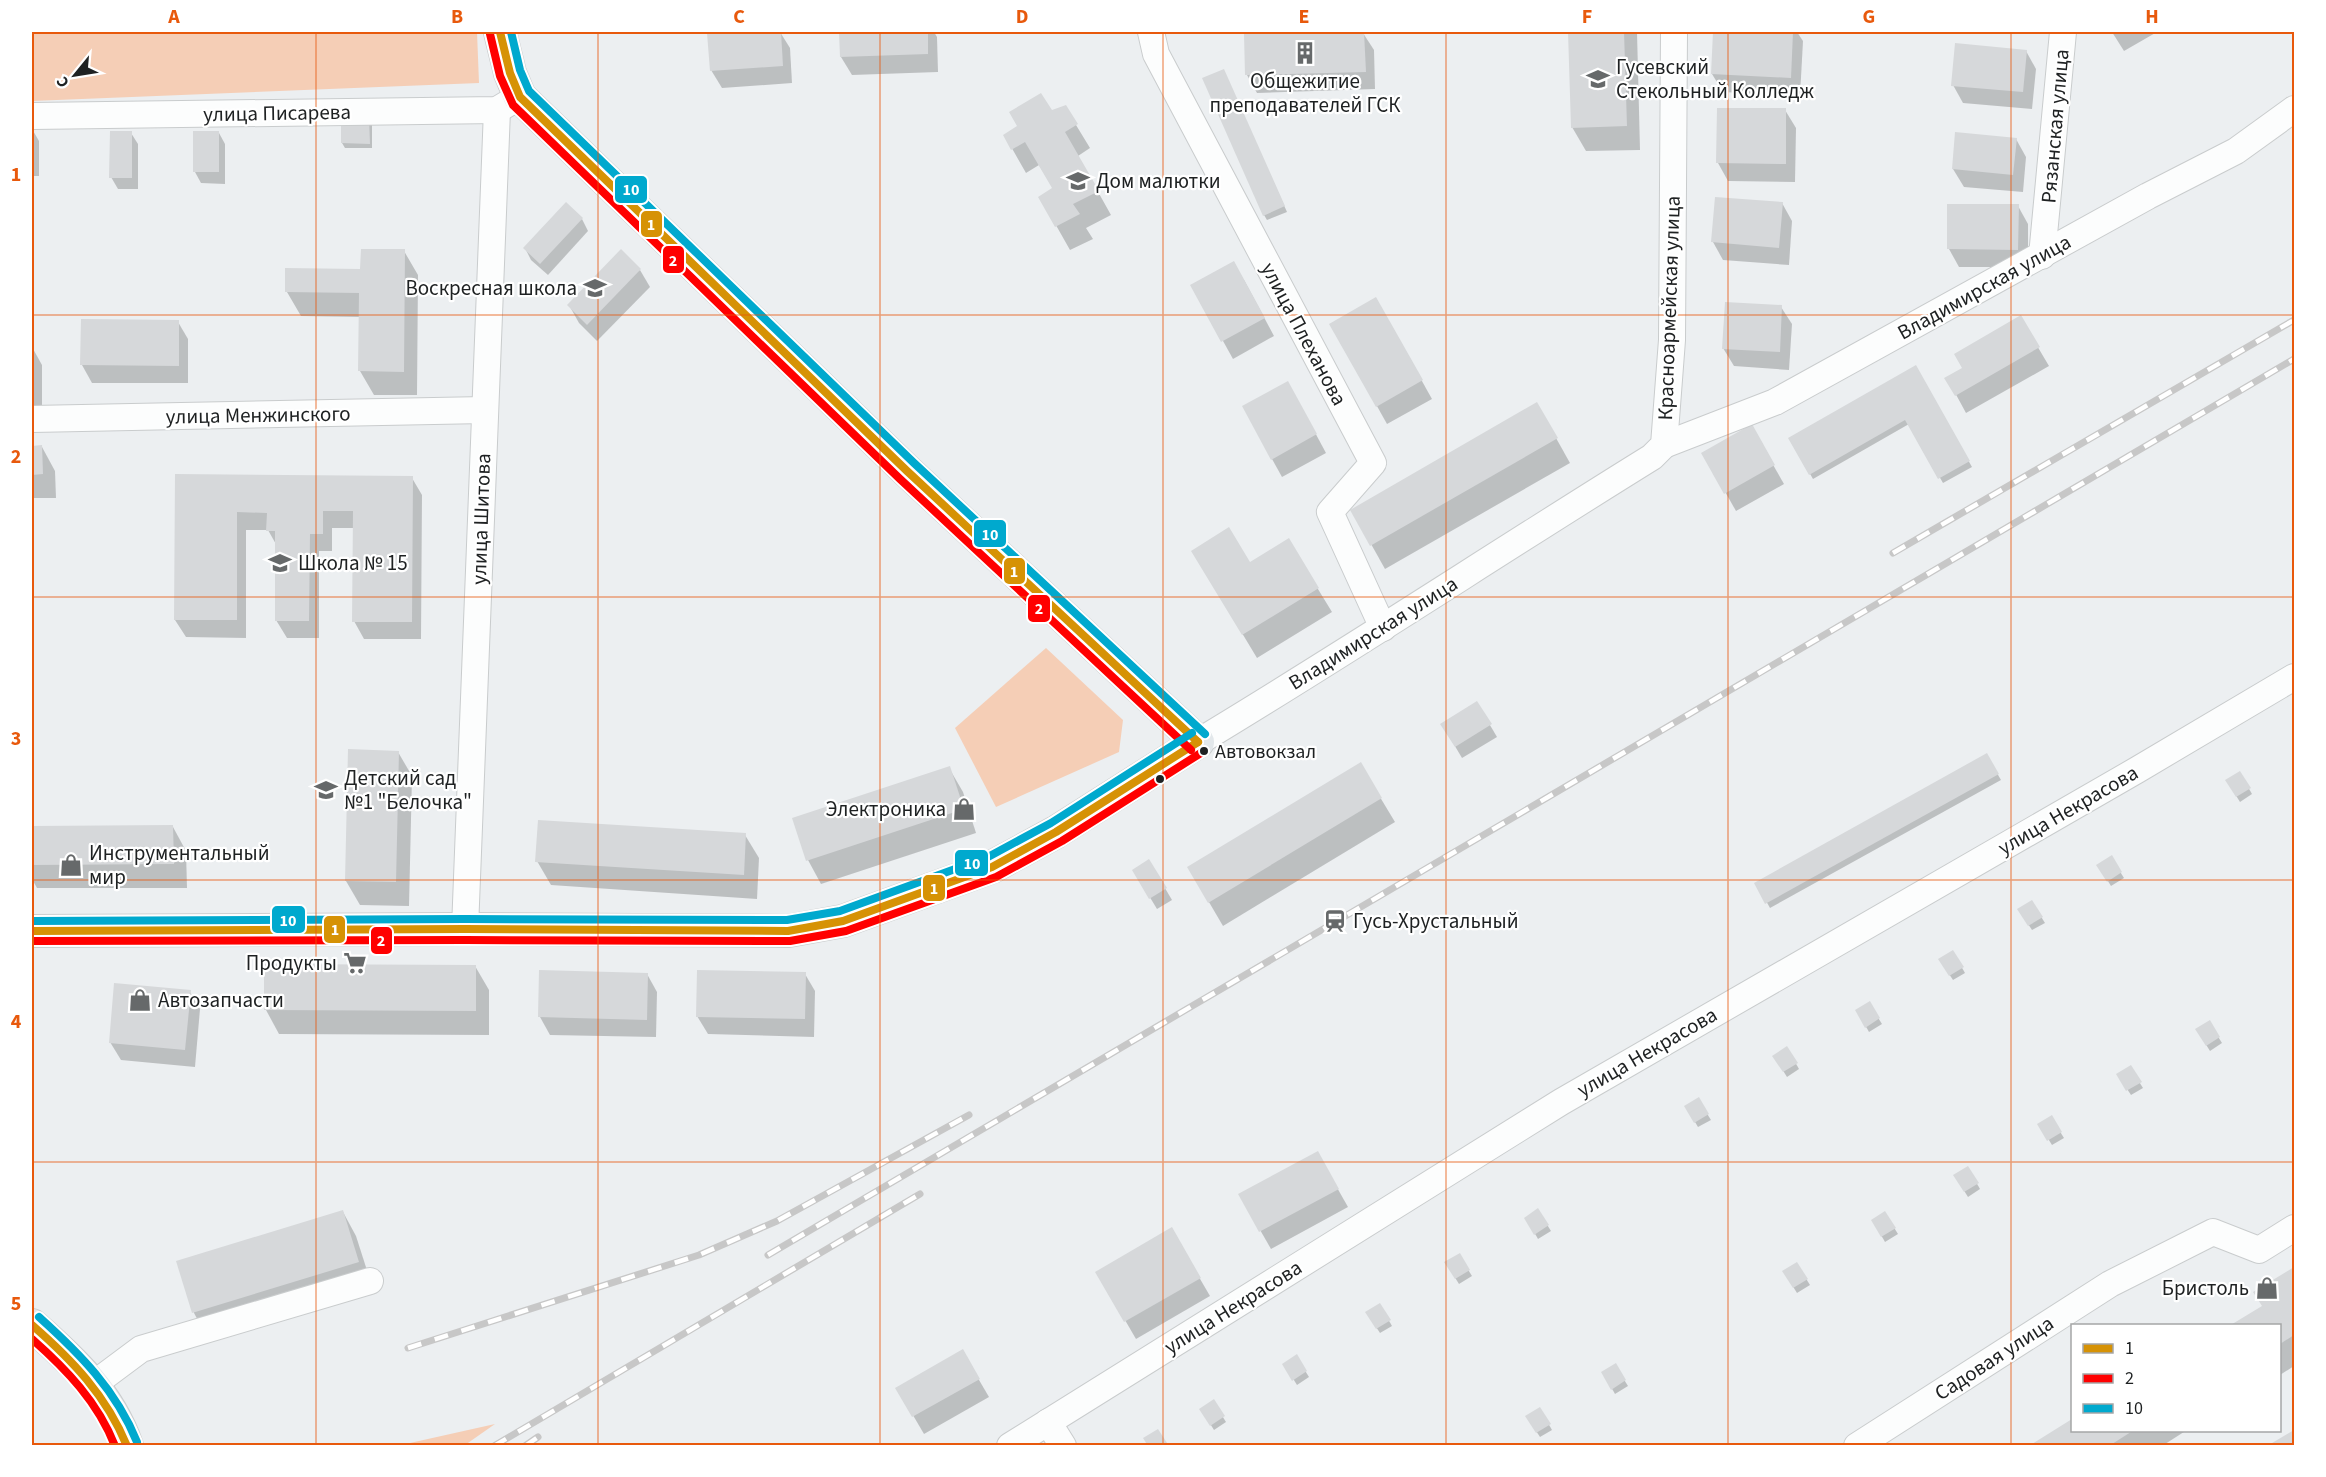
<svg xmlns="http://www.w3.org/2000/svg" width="2326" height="1477" viewBox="0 0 2326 1477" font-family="'Source Sans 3',sans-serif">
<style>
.green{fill:#f5ceb6}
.shadow{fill:#0003}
.building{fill:#d6d8da}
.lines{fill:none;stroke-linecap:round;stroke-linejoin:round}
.minor-casing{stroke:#c9cccd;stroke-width:28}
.major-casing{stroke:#cbcdce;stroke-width:34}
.minor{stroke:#fcfdfd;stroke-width:26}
.major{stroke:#e3e8eb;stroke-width:32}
.rail-casing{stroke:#c7c7c7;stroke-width:7}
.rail{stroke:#fff;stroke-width:4.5;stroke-dasharray:14;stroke-linecap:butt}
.bus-1-casing{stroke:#fff;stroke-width:12}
.bus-2-casing{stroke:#fff;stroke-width:12}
.bus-3-casing{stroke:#fff;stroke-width:12}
.bus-1{stroke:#d69205;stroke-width:8}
.bus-2{stroke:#f00;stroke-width:8}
.bus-3{stroke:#00a9ce;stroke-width:8}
.grid{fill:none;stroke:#e8590c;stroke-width:1.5;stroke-opacity:0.55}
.bus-dot{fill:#1e2122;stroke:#fff;stroke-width:2}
.labels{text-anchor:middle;stroke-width:4.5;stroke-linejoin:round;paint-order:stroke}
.bus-label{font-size:20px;fill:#1e2122;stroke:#fff;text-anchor:start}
.poi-label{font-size:21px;fill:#1e2122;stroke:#fff;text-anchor:start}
.street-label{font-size:21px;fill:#1e2122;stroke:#fff}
.line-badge{stroke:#fff;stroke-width:2}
.badge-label{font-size:16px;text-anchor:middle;font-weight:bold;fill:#fff}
.neatline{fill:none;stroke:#e8590c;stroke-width:2}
.grid-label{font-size:20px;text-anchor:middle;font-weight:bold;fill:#e8590c}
</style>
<rect width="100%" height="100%" fill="#eceff1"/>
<g class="green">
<path d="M32,32H477L479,83L32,101Z"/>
<path d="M1046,648L1123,720L1119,752L996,807L955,728Z"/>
<path d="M495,1424L465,1445H401Z"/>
</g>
<g class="shadow">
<path d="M753,32H780L790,48L792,83L722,88L711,70L709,34Z"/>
<path d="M840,32H934L937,37L938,72L852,75L841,57Z"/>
<path d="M1570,32H1637L1640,150L1586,151L1572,127Z"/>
<path d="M1714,32H1797L1803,41L1800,96L1723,92L1712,74Z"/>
<path d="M2112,32H2157L2124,51Z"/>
<path d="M1363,33L1374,50L1375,89L1257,93L1247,75Z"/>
<path d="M2026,51L2036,69L2032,109L1963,103L1953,85Z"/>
<path d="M1226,76L1287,212L1267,220L1264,215Z"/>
<path d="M1785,110L1796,128L1795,182L1728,181L1718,163Z"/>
<path d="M1051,112L1076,125L1090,148L1078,156L1111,215L1086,228L1093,239L1070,250L1040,197L1054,189L1039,165L1026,173L1005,136Z"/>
<path d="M369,119L372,125V148H345L342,143Z"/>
<path d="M32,129L39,141V176H32Z"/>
<path d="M131,133L138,144V189H118L111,177Z"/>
<path d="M219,133L225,144V184L201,183L195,172Z"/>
<path d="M2016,139L2026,157L2023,192L1964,187L1953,169Z"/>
<path d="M1782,203L1792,221L1789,265L1723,260L1713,242Z"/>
<path d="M2018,206L2028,224V267H1959L1949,249Z"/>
<path d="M582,219L588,231L548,275L531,260L525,248Z"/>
<path d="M404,251L418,275L417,395H374L360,371V317L301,316L287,292V269L362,270Z"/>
<path d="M640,270L650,287L597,341L579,323L569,305Z"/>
<path d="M1244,280L1274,336L1233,359L1192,285Z"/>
<path d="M1376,299L1432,399L1387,424L1331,324Z"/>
<path d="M1781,307L1792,324L1789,370L1734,366L1723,348Z"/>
<path d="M2020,317L2049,366L1966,413L1947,378L1964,368Z"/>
<path d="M178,322L188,339V383H92L82,365Z"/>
<path d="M32,347L42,365V411H32Z"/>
<path d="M1915,367L1972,467L1943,483L1909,424L1813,479L1790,439Z"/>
<path d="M1298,401L1326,453L1282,477L1272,459Z"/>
<path d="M1537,404L1570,463L1385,569L1352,510Z"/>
<path d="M1751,426L1784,484L1736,511L1703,453Z"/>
<path d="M32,447H42L55,471L56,498H32Z"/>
<path d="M176,476L412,478L422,495L421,639H364L354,621L355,528H332V551H319V638H287L276,620L277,546L268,530H246V638L186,637L175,620Z"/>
<path d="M1288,540L1332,612L1257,658L1207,575L1250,564Z"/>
<path d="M1477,703L1497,737L1462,758L1449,736Z"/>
<path d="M398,752L412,776L409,906L360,905L346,881Z"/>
<path d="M1987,756L2001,780L1770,908L1756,883Z"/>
<path d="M1360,764L1395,822L1223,926L1189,868Z"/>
<path d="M949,768L963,792L976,833L821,884L808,860Z"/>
<path d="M2240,773L2252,794L2240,802L2227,781Z"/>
<path d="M173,827L186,851L187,888H37L32,879V828Z"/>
<path d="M745,835L759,858L757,899L551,885L537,861Z"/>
<path d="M2111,857L2124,878L2111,886L2098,865Z"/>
<path d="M1149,861L1172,900L1157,909L1134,871Z"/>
<path d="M2032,902L2045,923L2032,930L2019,910Z"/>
<path d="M1953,952L1965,973L1953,980L1940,960Z"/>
<path d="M475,966L489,990V1035L279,1034L266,1010Z"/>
<path d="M647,974L657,992L656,1037L550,1035L540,1017Z"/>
<path d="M805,974L815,991L814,1037L708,1034L697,1016Z"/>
<path d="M190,992L200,1009L195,1067L121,1060L110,1042Z"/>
<path d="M1869,1003L1882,1024L1869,1032L1857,1011Z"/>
<path d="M2209,1022L2222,1043L2210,1051L2197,1030Z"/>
<path d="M1787,1048L1799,1069L1787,1077L1774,1056Z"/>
<path d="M2130,1067L2143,1088L2131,1095L2118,1075Z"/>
<path d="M1698,1099L1711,1120L1698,1127L1686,1107Z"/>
<path d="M2051,1117L2064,1138L2052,1145L2039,1124Z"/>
<path d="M1968,1168L1980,1189L1968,1197L1955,1176Z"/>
<path d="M1327,1170L1348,1207L1271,1249L1240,1195Z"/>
<path d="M1538,1210L1551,1231L1538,1239L1526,1218Z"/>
<path d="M343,1212L356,1236L372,1286L207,1337L194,1313L178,1262Z"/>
<path d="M1885,1213L1898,1234L1885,1242L1873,1221Z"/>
<path d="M1171,1229L1210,1296L1136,1339L1097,1272Z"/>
<path d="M1459,1255L1472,1276L1459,1284L1446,1263Z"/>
<path d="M1797,1264L1810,1285L1797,1293L1784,1272Z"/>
<path d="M2294,1269V1366L2280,1375V1326L2263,1306L2255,1293Z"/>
<path d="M1380,1305L1392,1326L1380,1333L1367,1313Z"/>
<path d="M962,1351L989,1397L924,1434L897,1388Z"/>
<path d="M1296,1356L1309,1377L1297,1385L1284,1364Z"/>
<path d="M1615,1365L1628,1386L1615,1394L1603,1373Z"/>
<path d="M1213,1401L1226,1422L1214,1430L1201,1409Z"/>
<path d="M1540,1409L1552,1430L1540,1437L1527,1417Z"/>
<path d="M2072,1421V1430H2187L2162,1446H2032Z"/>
</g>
<g class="building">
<path d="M730,32H781L783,66L710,71L707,33Z"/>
<path d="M839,32H928V54L840,57Z"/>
<path d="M1364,32L1366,72L1245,75L1244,34Z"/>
<path d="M1568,32H1624L1627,126L1571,128Z"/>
<path d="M1713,32H1793L1791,78L1711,74Z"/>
<path d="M1955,43L2027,50L2023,92L1951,86Z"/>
<path d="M1224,69L1285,206L1263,216L1202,78Z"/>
<path d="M1041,93L1052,110L1066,105L1078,124L1065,132L1099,191L1073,204L1080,214L1055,227L1038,197L1052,188L1025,142L1011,150L1003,135L1017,126L1009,112Z"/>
<path d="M1717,108H1786V164L1716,163Z"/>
<path d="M341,118H369L370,144L341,143Z"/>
<path d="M110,131H132V178H109Z"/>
<rect x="193" y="131" width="26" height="41"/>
<path d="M1955,132L2017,138L2013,175L1952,169Z"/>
<path d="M1715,197L1783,202L1779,248L1711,242Z"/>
<path d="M566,202L583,218L540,264L523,248Z"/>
<path d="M1947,204H2019L2018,250L1947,249Z"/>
<path d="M361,249H405L404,372L358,371L359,293L285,292V268L360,269Z"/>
<path d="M621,249L641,269L587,325L567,305Z"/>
<path d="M1234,261L1265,318L1221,342L1190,285Z"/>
<path d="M1376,297L1423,380L1376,407L1329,324Z"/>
<path d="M1725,302L1782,305L1780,352L1722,349Z"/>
<path d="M2021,315L2040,347L1955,396L1944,378L1962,368L1954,354Z"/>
<path d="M81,319L179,320V366L80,365Z"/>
<path d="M1916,365L1970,461L1938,479L1905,420L1809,475L1788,438Z"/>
<path d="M1288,381L1317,434L1271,460L1242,406Z"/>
<path d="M1537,402L1558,438L1370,546L1350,510Z"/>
<path d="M1752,424L1775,465L1724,494L1701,453Z"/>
<path d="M42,445L43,474L32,475V446Z"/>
<path d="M175,474L413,476L412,622H352L353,511H323V534H310L309,621H275V531H266L267,513L237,512V620H174Z"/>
<path d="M1229,527L1250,562L1289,538L1319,588L1242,635L1191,551Z"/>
<path d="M1477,701L1492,724L1455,747L1440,724Z"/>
<path d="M348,749L399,751L396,882L345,881Z"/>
<path d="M1987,753L1999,774L1765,904L1754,883Z"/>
<path d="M1361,762L1382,798L1208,903L1187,867Z"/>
<path d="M950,766L964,809L806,861L792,818Z"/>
<path d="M2240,771L2251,788L2236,797L2225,780Z"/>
<path d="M538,820L746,833L744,875L535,862Z"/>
<path d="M173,825L174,864L32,865V826Z"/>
<path d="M2112,855L2122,872L2107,882L2096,865Z"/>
<path d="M1149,859L1167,888L1149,899L1132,870Z"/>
<path d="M2032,900L2043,917L2028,926L2017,909Z"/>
<path d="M1953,950L1964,967L1949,976L1938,959Z"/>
<path d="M264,964L476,965V1011L264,1010Z"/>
<path d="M539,970L648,973L647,1020L538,1017Z"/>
<path d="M697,970L806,972L805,1019L696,1017Z"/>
<path d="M114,983L191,990L185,1050L109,1043Z"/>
<path d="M1870,1001L1880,1018L1865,1028L1855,1010Z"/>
<path d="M2210,1020L2220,1037L2206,1046L2195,1029Z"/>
<path d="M1787,1046L1798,1063L1783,1072L1772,1056Z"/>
<path d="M2131,1065L2142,1082L2126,1091L2116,1074Z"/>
<path d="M1699,1097L1709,1114L1694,1123L1684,1106Z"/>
<path d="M2052,1115L2062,1132L2047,1141L2037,1124Z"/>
<path d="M1318,1151L1339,1189L1259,1232L1238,1194Z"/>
<path d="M1968,1166L1979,1183L1964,1192L1953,1175Z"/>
<path d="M1538,1208L1549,1225L1534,1235L1524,1218Z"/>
<path d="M343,1210L359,1262L192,1313L176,1261Z"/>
<path d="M1885,1211L1896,1228L1881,1237L1871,1220Z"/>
<path d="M1172,1227L1201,1278L1124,1322L1095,1272Z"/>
<path d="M1460,1253L1470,1270L1455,1279L1444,1262Z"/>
<path d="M1797,1262L1808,1279L1793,1288L1782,1271Z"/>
<path d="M2294,1267V1335L2280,1344V1326H2229L2262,1306L2253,1292Z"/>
<path d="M1380,1303L1391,1320L1376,1329L1365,1312Z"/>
<path d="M963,1349L980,1379L912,1417L895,1388Z"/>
<path d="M1297,1354L1307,1371L1292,1381L1282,1364Z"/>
<path d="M1616,1363L1626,1380L1611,1390L1601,1372Z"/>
<path d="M1214,1399L1225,1416L1210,1426L1199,1409Z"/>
<path d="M1540,1407L1551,1424L1536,1433L1525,1416Z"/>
<path d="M2072,1419V1430H2134L2109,1446H2029Z"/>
<path d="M1158,1429L1169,1446H1148L1143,1438Z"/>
<path d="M2294,1430V1446H2267Z"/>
</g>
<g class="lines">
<g class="minor-casing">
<g id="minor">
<path d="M1151,32L1156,54L1373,463L1330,512L1383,628"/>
<path d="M32,116L497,110L512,101"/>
<path d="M2042,256L2063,32"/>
<path d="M32,419L485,410"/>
<path d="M1664,445L1775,402L2148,196L2236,151L2294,109"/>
<path d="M1198,742C1351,650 1500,551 1652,457L1664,445L1672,340L1674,32"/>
<path d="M465,929L497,110"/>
<path d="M94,1384L141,1349L370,1281"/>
<path d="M1048,1422L1063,1446"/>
<path d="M1010,1446L1561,1102L2137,770L2294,677"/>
<path d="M1857,1446L2110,1284L2213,1232L2259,1250L2294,1228"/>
</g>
</g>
<g class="major-casing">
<g id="major">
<path d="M32,931L465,929L788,931L843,921L992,867L1056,832L1198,742L907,471L520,97L510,73L500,32"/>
<path d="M32,1325C72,1360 109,1394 127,1446"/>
</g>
</g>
<use href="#minor" class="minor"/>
<use href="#major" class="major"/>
<g class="rail-casing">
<g id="rail">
<path d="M1893,553L2294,320"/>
<path d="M768,1255L2294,359"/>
<path d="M408,1348L699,1255L777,1221L969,1115"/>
<path d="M494,1446L920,1194"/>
<path d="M525,1446L538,1437"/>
</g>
</g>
<use href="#rail" class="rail"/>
<g class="bus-1-casing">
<g id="bus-1">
<path d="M500,32L510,73L520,97L907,471L1198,742"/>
<path d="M32,931L465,929L788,931L843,921L992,867L1056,832L1198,742"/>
<path d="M32,1325C72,1360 106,1395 127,1446"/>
</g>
</g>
<g class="bus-2-casing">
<g id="bus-2">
<path d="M490,34L500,76L513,105L900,479L1191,750"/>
<path d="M32,941L465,940L790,941L846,931L996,877L1062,841L1204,751"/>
<path d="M32,1339C66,1369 98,1402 115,1446"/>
</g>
</g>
<g class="bus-3-casing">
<g id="bus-3">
<path d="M511,32L520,70L529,91L914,463L1205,734"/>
<path d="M32,921L465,919L787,920L840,911L988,857L1051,823L1192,733"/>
<path d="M39,1317C80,1354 116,1390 137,1442"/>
</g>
</g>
<use href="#bus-1" class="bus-1"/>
<use href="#bus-2" class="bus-2"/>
<use href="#bus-3" class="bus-3"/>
</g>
<path class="grid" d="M316,32V1446M598,32V1446M880,32V1446M1163,32V1446M1446,32V1446M1728,32V1446M2011,32V1446M32,315H2294M32,597H2294M32,880H2294M32,1162H2294"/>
<defs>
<g id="building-bare" transform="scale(1.8)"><path d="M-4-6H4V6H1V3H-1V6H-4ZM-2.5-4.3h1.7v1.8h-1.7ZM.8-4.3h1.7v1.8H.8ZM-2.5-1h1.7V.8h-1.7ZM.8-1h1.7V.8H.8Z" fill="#66696a" stroke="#fff" stroke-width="2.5" paint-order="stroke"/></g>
<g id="university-bare" transform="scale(1.8)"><path d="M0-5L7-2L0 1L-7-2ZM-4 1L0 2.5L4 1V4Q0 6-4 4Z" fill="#66696a" stroke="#fff" stroke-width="2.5" paint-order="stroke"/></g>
<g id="school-bare" transform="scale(1.8)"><path d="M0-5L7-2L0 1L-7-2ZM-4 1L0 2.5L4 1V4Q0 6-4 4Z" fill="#66696a" stroke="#fff" stroke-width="2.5" paint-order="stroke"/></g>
<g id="shop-bare" transform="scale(1.8)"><path d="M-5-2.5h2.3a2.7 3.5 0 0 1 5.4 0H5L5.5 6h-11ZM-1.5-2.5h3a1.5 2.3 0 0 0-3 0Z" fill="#66696a" stroke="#fff" stroke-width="2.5" paint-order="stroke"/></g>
<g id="station-bare" transform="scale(1.8)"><path d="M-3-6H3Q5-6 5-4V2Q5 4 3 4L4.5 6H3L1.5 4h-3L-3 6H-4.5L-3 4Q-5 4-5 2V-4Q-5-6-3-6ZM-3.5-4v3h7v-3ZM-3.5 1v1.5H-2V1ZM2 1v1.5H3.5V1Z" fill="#66696a" stroke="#fff" stroke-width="2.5" paint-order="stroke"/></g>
<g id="supermarket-bare" transform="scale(1.8)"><path d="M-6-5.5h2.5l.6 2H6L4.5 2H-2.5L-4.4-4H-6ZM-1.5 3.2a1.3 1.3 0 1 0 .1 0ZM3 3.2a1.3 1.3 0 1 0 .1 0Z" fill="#66696a" stroke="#fff" stroke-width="2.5" paint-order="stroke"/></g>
</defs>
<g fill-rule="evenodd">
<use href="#building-bare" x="1305" y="53"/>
<use href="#university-bare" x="1598" y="79"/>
<use href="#school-bare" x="1078" y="181"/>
<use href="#school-bare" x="595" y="288"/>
<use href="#school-bare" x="280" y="563"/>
<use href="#school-bare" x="326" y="790"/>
<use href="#shop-bare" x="964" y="809"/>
<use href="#shop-bare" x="71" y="865"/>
<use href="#station-bare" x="1335" y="921"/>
<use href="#supermarket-bare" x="355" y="963"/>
<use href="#shop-bare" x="140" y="1000"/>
<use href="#shop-bare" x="2267" y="1288"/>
</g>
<g class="bus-dot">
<circle cx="1204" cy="751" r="5"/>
<circle cx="1160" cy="779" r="5"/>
</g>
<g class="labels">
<g class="bus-label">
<text x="1215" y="758">Автовокзал</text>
</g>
<g class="poi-label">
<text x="1616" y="74">Гусевский<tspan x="1616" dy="24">Стекольный Колледж</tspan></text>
<text x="1305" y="88" text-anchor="middle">Общежитие<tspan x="1305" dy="24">преподавателей ГСК</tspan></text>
<text x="1096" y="188">Дом малютки</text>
<text x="577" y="295" text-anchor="end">Воскресная школа</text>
<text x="298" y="570">Школа № 15</text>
<text x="344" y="785">Детский сад<tspan x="344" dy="24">№1 "Белочка"</tspan></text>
<text x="946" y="816" text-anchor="end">Электроника</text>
<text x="89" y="860">Инструментальный<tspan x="89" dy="24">мир</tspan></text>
<text x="1353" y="928">Гусь-Хрустальный</text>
<text x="337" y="970" text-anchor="end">Продукты</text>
<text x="158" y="1007">Автозапчасти</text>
<text x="2249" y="1295" text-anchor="end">Бристоль</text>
</g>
<g class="street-label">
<text transform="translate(277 113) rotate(-1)" y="7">улица Писарева</text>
<text transform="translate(2055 126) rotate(-85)" y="7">Рязанская улица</text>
<text transform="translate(1984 287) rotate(-29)" y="7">Владимирская улица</text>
<text transform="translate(1669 308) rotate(-88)" y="7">Красноармейская улица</text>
<text transform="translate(1304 334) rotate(62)" y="7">улица Плеханова</text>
<text transform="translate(258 415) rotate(-1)" y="7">улица Менжинского</text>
<text transform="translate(481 519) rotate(-88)" y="7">улица Шитова</text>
<text transform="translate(1373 633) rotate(-32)" y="7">Владимирская улица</text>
<text transform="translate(2068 810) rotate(-30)" y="7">улица Некрасова</text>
<text transform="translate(1647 1052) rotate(-30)" y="7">улица Некрасова</text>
<text transform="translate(1233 1307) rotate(-32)" y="7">улица Некрасова</text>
<text transform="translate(1994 1358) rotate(-33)" y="7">Садовая улица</text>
</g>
</g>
<g class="line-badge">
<rect x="614" y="175" width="34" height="29" rx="6" fill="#00a9ce"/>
<rect x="640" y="210" width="23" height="28" rx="6" fill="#d69205"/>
<rect x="662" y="245" width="23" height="29" rx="6" fill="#f00"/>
<rect x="973" y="519" width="34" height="29" rx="6" fill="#00a9ce"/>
<rect x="1003" y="557" width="23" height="28" rx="6" fill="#d69205"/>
<rect x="1027" y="594" width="24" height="29" rx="6" fill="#f00"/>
<rect x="954" y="849" width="35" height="28" rx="6" fill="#00a9ce"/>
<rect x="922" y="874" width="24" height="28" rx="6" fill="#d69205"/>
<rect x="271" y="905" width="35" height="29" rx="6" fill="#00a9ce"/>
<rect x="323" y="915" width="23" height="29" rx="6" fill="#d69205"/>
<rect x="370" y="926" width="23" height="29" rx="6" fill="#f00"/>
</g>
<g class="badge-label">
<text x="631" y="195">10</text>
<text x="651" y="230">1</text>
<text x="673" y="266">2</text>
<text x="990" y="540">10</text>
<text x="1014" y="577">1</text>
<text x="1039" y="614">2</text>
<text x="972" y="869">10</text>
<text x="934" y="894">1</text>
<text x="288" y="926">10</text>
<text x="335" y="935">1</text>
<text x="381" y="946">2</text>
</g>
<rect width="2326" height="1477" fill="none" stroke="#ffffff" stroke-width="66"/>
<rect x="2071" y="1324" width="210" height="108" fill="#ffffff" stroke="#a5a6a7" stroke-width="1.5"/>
<rect x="2083" y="1344" width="30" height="9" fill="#d69205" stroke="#a5a6a7" stroke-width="1.5"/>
<text x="2125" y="1354" font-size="18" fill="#1e2122">1</text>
<rect x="2083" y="1374" width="30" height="9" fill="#ff0000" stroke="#a5a6a7" stroke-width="1.5"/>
<text x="2125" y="1384" font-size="18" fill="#1e2122">2</text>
<rect x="2083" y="1404" width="30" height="9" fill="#00a9ce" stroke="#a5a6a7" stroke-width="1.5"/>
<text x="2125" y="1414" font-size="18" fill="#1e2122">10</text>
<g transform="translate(75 75) rotate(240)" stroke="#ffffff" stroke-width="4.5" paint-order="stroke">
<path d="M0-4.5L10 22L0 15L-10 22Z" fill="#1e2122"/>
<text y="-9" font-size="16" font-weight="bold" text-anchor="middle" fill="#1e2122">С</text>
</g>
<rect x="33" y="33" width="2260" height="1411" class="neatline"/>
<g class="grid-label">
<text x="174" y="23">A</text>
<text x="457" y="23">B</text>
<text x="739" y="23">C</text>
<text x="1022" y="23">D</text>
<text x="1304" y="23">E</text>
<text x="1587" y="23">F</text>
<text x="1869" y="23">G</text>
<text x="2152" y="23">H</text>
<text x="16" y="181">1</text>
<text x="16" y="463">2</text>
<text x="16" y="745">3</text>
<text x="16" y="1028">4</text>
<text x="16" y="1310">5</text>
</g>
</svg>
